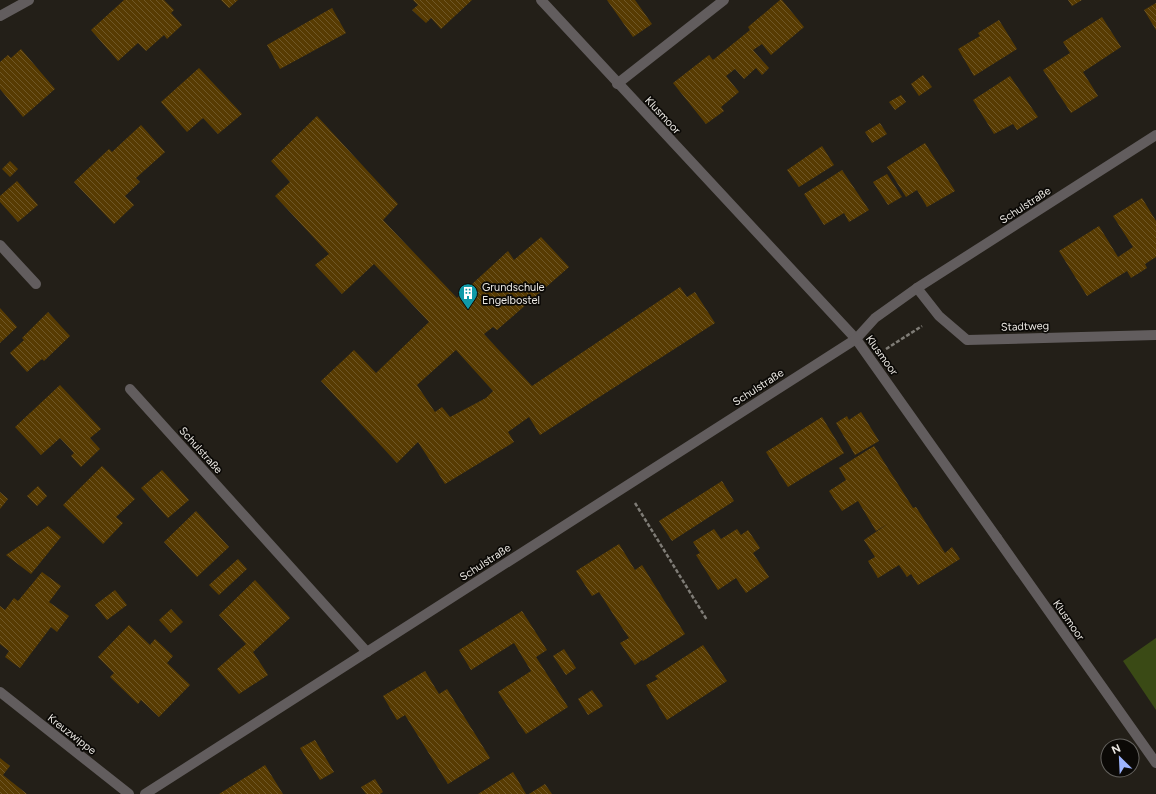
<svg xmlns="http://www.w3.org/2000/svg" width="1156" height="794" viewBox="0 0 1156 794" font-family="Figtree,sans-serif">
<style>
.green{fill:#3a4a15}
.building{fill:url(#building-back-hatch);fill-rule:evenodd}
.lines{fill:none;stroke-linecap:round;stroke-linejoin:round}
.path{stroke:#7f7c76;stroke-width:2.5;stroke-dasharray:4 2;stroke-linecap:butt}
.lane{stroke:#625d5e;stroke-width:10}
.street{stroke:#625d5e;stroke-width:10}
.labels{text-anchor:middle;stroke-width:3.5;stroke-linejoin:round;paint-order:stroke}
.street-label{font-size:11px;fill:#eae7e2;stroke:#0b0906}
.poi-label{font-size:11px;fill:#eae7e2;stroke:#0b0906;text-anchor:start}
</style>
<defs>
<pattern id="building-back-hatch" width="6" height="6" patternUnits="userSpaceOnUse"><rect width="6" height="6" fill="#573b02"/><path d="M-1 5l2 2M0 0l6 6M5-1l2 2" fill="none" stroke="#6f5727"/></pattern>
</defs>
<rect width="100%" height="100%" fill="#231f18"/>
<path class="green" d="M1156,638V710L1123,661Z"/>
<g class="building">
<path d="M124,0H164L174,10L171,13L182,25L167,39L164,35L146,51L138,43L118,61L91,30Z"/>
<path d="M221,0H238L229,8Z"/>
<path d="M413,0H472L441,29L431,18L426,23L412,10L418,5Z"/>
<path d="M607,0H635L652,24L633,37Z"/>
<path d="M780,0H782L804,27L771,55L762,44L753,50L769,68L762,75L756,68L744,79L735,69L726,76L739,92L721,107L724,111L706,124L673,83L709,55L713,60L750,30L748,27Z"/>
<path d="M1068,0H1082L1072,6Z"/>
<path d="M1156,3V30L1144,10Z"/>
<path d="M332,8L346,33L280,69L267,45Z"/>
<path d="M1102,17L1121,47L1083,72L1098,96L1071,113L1043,70L1070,53L1063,42Z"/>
<path d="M999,20L1017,49L974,76L958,49L980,36L978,33Z"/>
<path d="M21,49L55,89L23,117L0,89V62L8,55L11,58Z"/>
<path d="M199,68L242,114L218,134L203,118L187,132L161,102Z"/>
<path d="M923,75L932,87L919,96L911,84Z"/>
<path d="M1010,76L1038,117L1017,130L1013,124L994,134L973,100Z"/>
<path d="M901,95L906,102L895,110L889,102Z"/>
<path d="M317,116L398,204L383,220L457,298L508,251L514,260L541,237L569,267L497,330L493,327L484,334L532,386L680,287L687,297L695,292L715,323L540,435L529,417L508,432L514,442L445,484L418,442L397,463L321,381L354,350L376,373L429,322L374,264L342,294L315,265L329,254L275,196L290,182L271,161ZM456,350L493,391L486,398L450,417L442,407L435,412L417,385Z"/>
<path d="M880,123L887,134L872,143L865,132Z"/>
<path d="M141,125L165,152L136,178L140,182L125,196L134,205L114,224L74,182L109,149L112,152Z"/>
<path d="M925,143L955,191L927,207L917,190L906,197L887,167Z"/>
<path d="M822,146L834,165L799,187L787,170Z"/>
<path d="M10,161L18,169L10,177L2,169Z"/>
<path d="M842,170L869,210L849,222L844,213L824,225L804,194Z"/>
<path d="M887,174L902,197L888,205L873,182Z"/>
<path d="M17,181L38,205L18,222L0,202V196Z"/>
<path d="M1142,198L1156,221V257L1145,264L1147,268L1131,278L1127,271L1087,296L1059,251L1099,226L1118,257L1133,247L1113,216Z"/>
<path d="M0,308L17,327L0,343Z"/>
<path d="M48,312L70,336L44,361L42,359L27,372L10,353L24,340L22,338Z"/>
<path d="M60,385L101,429L90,438L100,449L81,467L71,456L74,453L60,438L41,455L15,427Z"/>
<path d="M861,412L879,441L855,455L836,423L847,416L849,420Z"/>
<path d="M822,417L844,453L788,487L766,452Z"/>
<path d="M874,446L913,508L916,507L945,553L952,547L960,559L918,585L911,574L907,577L899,565L878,578L868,561L875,557L864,540L889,523L876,531L858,501L842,511L829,491L846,480L839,468Z"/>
<path d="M102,466L135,499L116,517L123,523L103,544L63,505Z"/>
<path d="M162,470L189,500L168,518L141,488Z"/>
<path d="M722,481L734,501L672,541L659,521Z"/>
<path d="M38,486L47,496L37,506L27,496Z"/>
<path d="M0,492L8,499L0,509Z"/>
<path d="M196,511L229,547L197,577L164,542Z"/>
<path d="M48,526L61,537L31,574L6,555Z"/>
<path d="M714,529L721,539L737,529L741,535L748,530L760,548L753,553L769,577L746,593L736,578L718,590L696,555L700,553L693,542Z"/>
<path d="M619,544L635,570L642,565L685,634L643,661L640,655L642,660L635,665L620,643L629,638L613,614L599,592L592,596L576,571Z"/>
<path d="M238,559L247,569L219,595L209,585Z"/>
<path d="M42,572L61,586L49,602L69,616L57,632L51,627L20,668L5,657L9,651L0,644V606L5,610L14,598L18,601Z"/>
<path d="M255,580L290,618L253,652L268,675L239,694L217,669L246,644L219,615Z"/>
<path d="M115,590L127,605L107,620L95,605Z"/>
<path d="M171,609L183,622L171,633L159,620Z"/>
<path d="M522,611L547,650L536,657L568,707L526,734L498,692L531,671L514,643L471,670L459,650Z"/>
<path d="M129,625L150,645L155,639L173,656L167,663L190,685L159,717L141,700L138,704L110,677L114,673L98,657Z"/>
<path d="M703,645L727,681L667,720L646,685L658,679L655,676Z"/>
<path d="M564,649L576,668L566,675L553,656Z"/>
<path d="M425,671L439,694L447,689L490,758L448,784L405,715L397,720L383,696Z"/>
<path d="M592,690L603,706L588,715L578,699Z"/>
<path d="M315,740L334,772L320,780L300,748Z"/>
<path d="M0,758L10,766L3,775L27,794H0Z"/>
<path d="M265,765L283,794H219Z"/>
<path d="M513,772L526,794H478Z"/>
<path d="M375,779L383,792L380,794H366L361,787Z"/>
<path d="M545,784L552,794H529Z"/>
</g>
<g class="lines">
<g class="path">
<path d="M886,349L922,326"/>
<path d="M635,503L707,620"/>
</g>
<g class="lane">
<path d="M0,245L36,284"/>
<path d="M997,538L1156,763"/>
</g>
<g class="street">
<path d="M541,0L856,339L997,538"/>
<path d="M0,16L29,0"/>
<path d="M617,84L724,0"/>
<path d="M917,288L939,316L967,340L1156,335"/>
<path d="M130,389L367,652"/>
<path d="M0,692L129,794"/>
<path d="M145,794L856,339L875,318L917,288L1156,135"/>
</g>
</g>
<defs>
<g id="building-pin" transform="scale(1)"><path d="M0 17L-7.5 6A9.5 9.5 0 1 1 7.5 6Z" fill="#0f9aa8" stroke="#0b0906"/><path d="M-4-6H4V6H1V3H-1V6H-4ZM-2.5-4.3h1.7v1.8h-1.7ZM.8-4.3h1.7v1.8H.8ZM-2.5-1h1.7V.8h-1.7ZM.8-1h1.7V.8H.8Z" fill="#fff"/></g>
</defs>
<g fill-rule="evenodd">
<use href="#building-pin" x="468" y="293"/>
</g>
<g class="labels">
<g class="street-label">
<text transform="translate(663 115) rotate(47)" y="4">Klusmoor</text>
<text transform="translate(1025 205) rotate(-33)" y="4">Schulstraße</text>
<text transform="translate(1025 326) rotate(-2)" y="4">Stadtweg</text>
<text transform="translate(882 355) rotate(54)" y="4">Klusmoor</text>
<text transform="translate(758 387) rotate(-33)" y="4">Schulstraße</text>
<text transform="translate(201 450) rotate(48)" y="4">Schulstraße</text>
<text transform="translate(485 562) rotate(-33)" y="4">Schulstraße</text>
<text transform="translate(1069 620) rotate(55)" y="4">Klusmoor</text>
<text transform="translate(72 734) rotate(38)" y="4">Kreuzwippe</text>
</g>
<g class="poi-label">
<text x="482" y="291">Grundschule<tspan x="482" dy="13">Engelbostel</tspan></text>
</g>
</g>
<g transform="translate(1120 758) rotate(336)"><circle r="19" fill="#0b0906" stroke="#64625e"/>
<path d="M0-3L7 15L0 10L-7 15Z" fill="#9db4fd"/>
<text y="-6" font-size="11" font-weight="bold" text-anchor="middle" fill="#eae7e2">N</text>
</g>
</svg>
